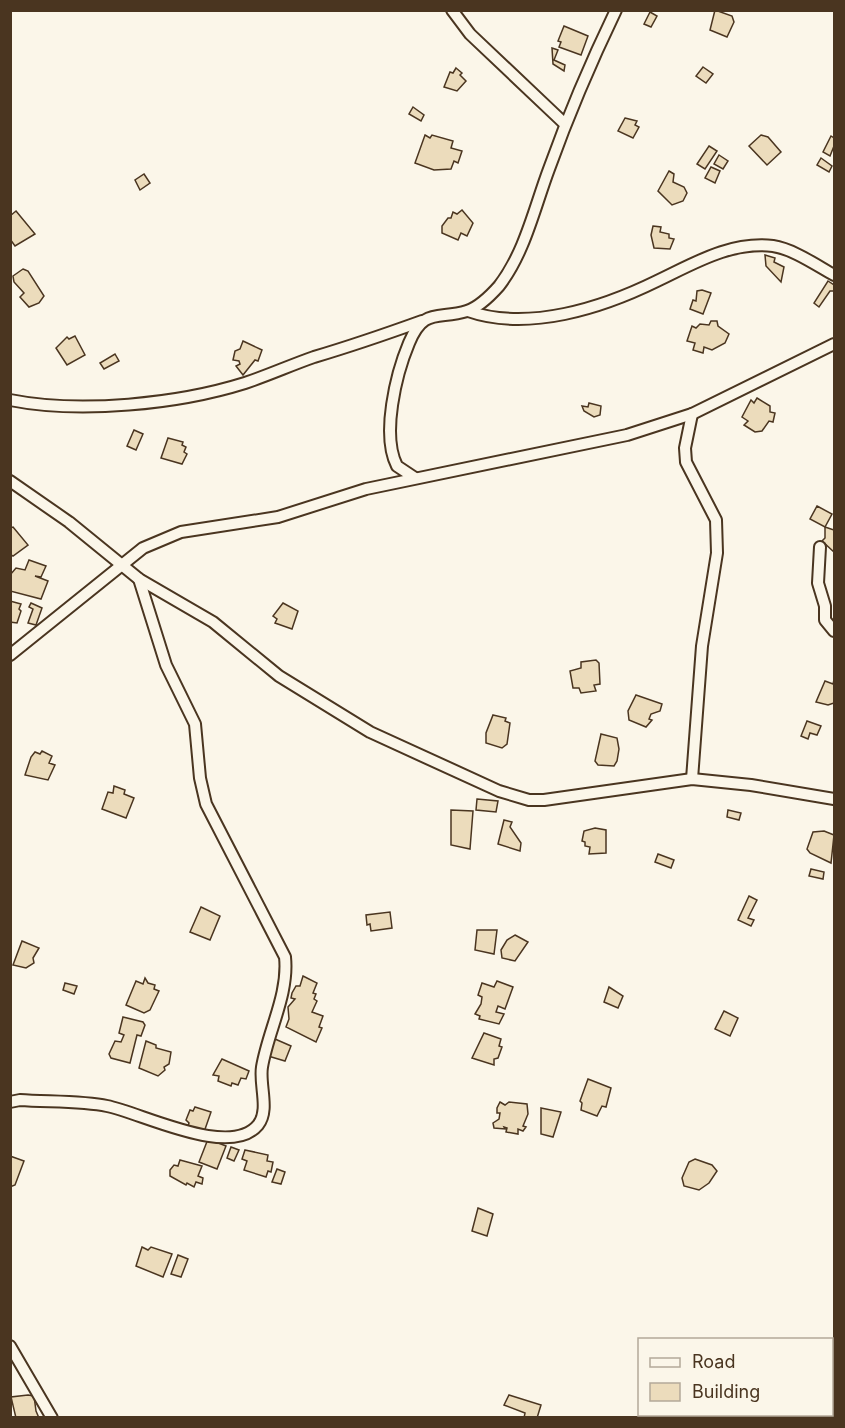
<svg xmlns="http://www.w3.org/2000/svg" width="845" height="1428" viewBox="0 0 845 1428" font-family="Inter,sans-serif">
<style>
.building{fill:#ecdcbc;stroke:#4a3520;stroke-width:1.5}
.lines{fill:none;stroke-linecap:round;stroke-linejoin:round}
.street-casing{stroke:#4a3520;stroke-width:14}
.street{stroke:#fbf6e9;stroke-width:10}
</style>
<rect width="100%" height="100%" fill="#fbf6e9"/>
<g class="building">
<path d="M715,10L732,16L734,22L727,37L710,30Z"/>
<path d="M650,12L657,16L651,27L644,24Z"/>
<path d="M564,26L588,36L581,55L559,47L561,42L558,41Z"/>
<path d="M552,48L558,50L554,60L565,65L564,71L553,64Z"/>
<path d="M703,67L713,74L706,83L696,76Z"/>
<path d="M456,68L462,73L460,75L466,81L457,91L444,87L450,72L453,73Z"/>
<path d="M413,107L424,115L421,121L409,114Z"/>
<path d="M625,118L637,121L635,125L639,127L633,138L618,131Z"/>
<path d="M425,135L430,138L432,135L453,141L451,148L462,151L458,163L454,161L451,169L434,170L415,163Z"/>
<path d="M761,135L768,137L781,152L767,165L749,146Z"/>
<path d="M831,136L834,138V146L830,156L823,152Z"/>
<path d="M709,146L717,151L705,169L697,164Z"/>
<path d="M719,155L728,161L723,169L714,164Z"/>
<path d="M821,158L832,166L829,172L817,165Z"/>
<path d="M711,167L720,171L715,183L705,178Z"/>
<path d="M669,171L674,174L673,182L684,187L687,193L683,201L672,205L658,191Z"/>
<path d="M144,174L150,183L140,190L135,180Z"/>
<path d="M462,210L473,223L467,236L461,233L458,240L442,233V226L448,218H451L453,212L457,214Z"/>
<path d="M16,211L35,234L15,246L10,239V216Z"/>
<path d="M653,226L661,227L660,232L669,234V238L674,239L670,249L654,248L651,235Z"/>
<path d="M765,255L775,258L774,262L784,267L781,282L766,266Z"/>
<path d="M23,269L28,271L44,296L39,303L29,307L20,297L24,293L14,282L13,276Z"/>
<path d="M828,281L834,285V291H830L819,307L814,303Z"/>
<path d="M702,290L711,293L703,314L690,309L693,300L696,301L697,291Z"/>
<path d="M711,321H717L718,326L729,334L725,343L712,350L704,347L703,353L693,350L695,343L687,341L692,326L696,328L700,324L709,325Z"/>
<path d="M75,336L85,355L67,365L56,348L67,337L69,339Z"/>
<path d="M243,341L262,350L258,361L255,360L243,375L236,366L240,364L239,361L233,360L235,351L240,349Z"/>
<path d="M115,354L119,361L104,369L100,363Z"/>
<path d="M757,398L770,406V412L775,413L773,422L769,421L762,431L755,432L744,425L748,421L742,417L751,400L754,403Z"/>
<path d="M589,403L601,406L600,415L594,417L584,411L582,406L588,407Z"/>
<path d="M134,430L143,434L136,450L127,446Z"/>
<path d="M168,438L183,442L182,445L186,447L184,452L187,454L182,464L161,458Z"/>
<path d="M817,506L832,514L825,527L810,519Z"/>
<path d="M13,527L28,545L13,556L10,554V528Z"/>
<path d="M825,527L834,530V552L822,541L825,538Z"/>
<path d="M29,560L46,566L41,577L35,576L48,581L41,599L10,591V575L16,568L25,570Z"/>
<path d="M10,601L21,604L19,609L21,611L17,623L10,622Z"/>
<path d="M31,603L42,608L36,625L28,623L33,609L29,607Z"/>
<path d="M283,603L298,611L292,629L275,623L277,619L273,616Z"/>
<path d="M596,660L599,663L600,684L594,685L596,691L581,693L579,688H573L570,671L581,668V662Z"/>
<path d="M834,680V703L828,705L816,702L825,681L833,684Z"/>
<path d="M636,695L662,704L660,711L651,714L649,719L652,720L646,727L629,720L628,711Z"/>
<path d="M493,715L506,718L505,721L510,723L507,744L502,748L486,743V733Z"/>
<path d="M807,721L821,726L817,735L810,733L808,739L801,736Z"/>
<path d="M601,734L617,738L619,749L617,761L614,766L598,765L595,761Z"/>
<path d="M42,751L52,756L49,763L55,765L48,780L25,775L31,757L35,752L40,754Z"/>
<path d="M114,786L125,790L124,794L134,798L126,818L102,809L108,792L113,793Z"/>
<path d="M477,799L498,801L496,812L476,810Z"/>
<path d="M451,810L473,811L470,849L451,845Z"/>
<path d="M728,810L741,813L739,820L727,817Z"/>
<path d="M504,820L512,822L510,827L521,843L520,851L498,844Z"/>
<path d="M595,828L606,830V853L589,854L590,847L585,846V842L582,841L584,831Z"/>
<path d="M824,831L834,835L831,863L810,853L807,849L813,832Z"/>
<path d="M658,854L674,860L671,868L655,862Z"/>
<path d="M811,869L824,872L823,879L809,876Z"/>
<path d="M749,896L757,900L748,918L754,920L751,926L738,920Z"/>
<path d="M201,907L220,916L210,940L190,932Z"/>
<path d="M390,912L392,928L371,931L370,924L367,925L366,915Z"/>
<path d="M477,930H497L494,954L475,950Z"/>
<path d="M515,935L528,942L515,961L502,958L501,950L507,940Z"/>
<path d="M22,941L39,948L33,958L34,963L26,968L13,965Z"/>
<path d="M303,976L317,983L313,993L316,994L314,999L317,1001L312,1012L323,1016L319,1027L322,1028L316,1042L286,1027L289,1019L288,1007L295,999L291,998L292,993L296,986H300Z"/>
<path d="M145,978L148,983L155,985L154,989L159,991L150,1010L144,1013L126,1005L136,981L143,984Z"/>
<path d="M497,981L513,987L505,1009L498,1006L496,1012L504,1014L499,1024L479,1019L480,1016L475,1014L481,1004L482,997L478,995L482,983L494,987Z"/>
<path d="M65,983L77,986L74,994L63,990Z"/>
<path d="M609,987L623,996L618,1008L604,1002Z"/>
<path d="M724,1011L738,1018L730,1036L715,1029Z"/>
<path d="M123,1017L143,1022L145,1025L141,1036L137,1035L130,1063L111,1058L109,1054L115,1041L121,1042L124,1035L119,1033Z"/>
<path d="M484,1033L501,1039L499,1046L502,1047L498,1058L494,1059V1065L472,1058Z"/>
<path d="M275,1039L291,1046L285,1061L268,1056Z"/>
<path d="M146,1041L156,1045V1048L171,1052L169,1064L164,1067L165,1070L158,1076L139,1068Z"/>
<path d="M222,1059L249,1071L246,1079L241,1078L238,1085L232,1083L231,1086L218,1081L219,1076L213,1075Z"/>
<path d="M588,1079L611,1088L606,1107L602,1106L597,1116L581,1110L582,1103L580,1101Z"/>
<path d="M500,1102L505,1105L509,1102L527,1104L528,1114L523,1126L526,1127L523,1131L518,1129V1134L506,1132L507,1128L504,1127L505,1129L494,1128L493,1123L499,1119L500,1113H497V1108Z"/>
<path d="M195,1107L211,1112L203,1135L187,1129L189,1123L186,1120L190,1110L193,1111Z"/>
<path d="M541,1108L561,1112L553,1137L541,1134Z"/>
<path d="M208,1139L226,1146L217,1169L199,1162Z"/>
<path d="M231,1147L239,1150L234,1161L227,1158Z"/>
<path d="M245,1150L268,1155L267,1161L273,1162L271,1172L268,1171L266,1177L244,1170L247,1161L242,1159Z"/>
<path d="M10,1156L24,1161L15,1185L10,1187Z"/>
<path d="M695,1159L712,1165L717,1171L709,1183L699,1190L684,1186L682,1178L689,1162Z"/>
<path d="M180,1160L202,1166L198,1176L203,1178L202,1184L196,1182L194,1187L187,1183L186,1185L170,1176V1170L174,1165L178,1166Z"/>
<path d="M277,1169L285,1172L281,1184L272,1182Z"/>
<path d="M478,1208L493,1214L487,1236L472,1231Z"/>
<path d="M142,1247L148,1250L151,1247L172,1254L163,1277L136,1266Z"/>
<path d="M178,1255L188,1259L181,1277L171,1274Z"/>
<path d="M28,1395L34,1396L36,1411L39,1418H16L11,1397Z"/>
<path d="M509,1395L541,1405L537,1418H524L525,1413L504,1405Z"/>
</g>
<g class="lines">
<g class="street-casing">
<g id="street">
<path d="M452,10L470,34L565,124"/>
<path d="M468,311C528,332 602,308 657,281C693,264 730,241 773,246C793,249 816,265 834,275"/>
<path d="M10,400C80,414 178,404 245,383C269,375 291,365 314,357C351,346 386,334 422,321"/>
<path d="M415,478L397,466C381,435 396,374 409,343C424,307 438,320 467,311C479,307 491,295 499,286C525,252 534,209 549,169C568,116 591,62 616,10"/>
<path d="M10,481L69,522L139,579L213,622L279,676L370,732L499,791L529,800H544L692,779L751,785L834,799"/>
<path d="M820,547L818,583L825,606V620L834,631"/>
<path d="M10,655L143,548L181,532L278,517L366,489L627,435L692,414L834,344"/>
<path d="M692,779L702,646L717,553L716,520L686,462L685,448L692,414"/>
<path d="M10,1102L20,1100C46,1102 83,1101 107,1106C142,1113 230,1159 258,1125C270,1110 259,1085 262,1067C268,1031 289,994 285,957L206,804L200,778L195,724L166,665L139,579"/>
<path d="M10,1346L52,1418"/>
</g>
</g>
<use href="#street" class="street"/>
</g>
<rect width="845" height="1428" fill="none" stroke="#4a3520" stroke-width="24"/>
<rect x="638" y="1338" width="195" height="78" fill="#fbf6e9" stroke="#b4a999" stroke-width="1.5"/>
<rect x="650" y="1358" width="30" height="9" fill="#fbf6e9" stroke="#b4a999" stroke-width="1.5"/>
<text x="692" y="1368" font-size="18" fill="#4a3520">Road</text>
<rect x="650" y="1383" width="30" height="18" fill="#ecdcbc" stroke="#b4a999" stroke-width="1.5"/>
<text x="692" y="1398" font-size="18" fill="#4a3520">Building</text>
</svg>
